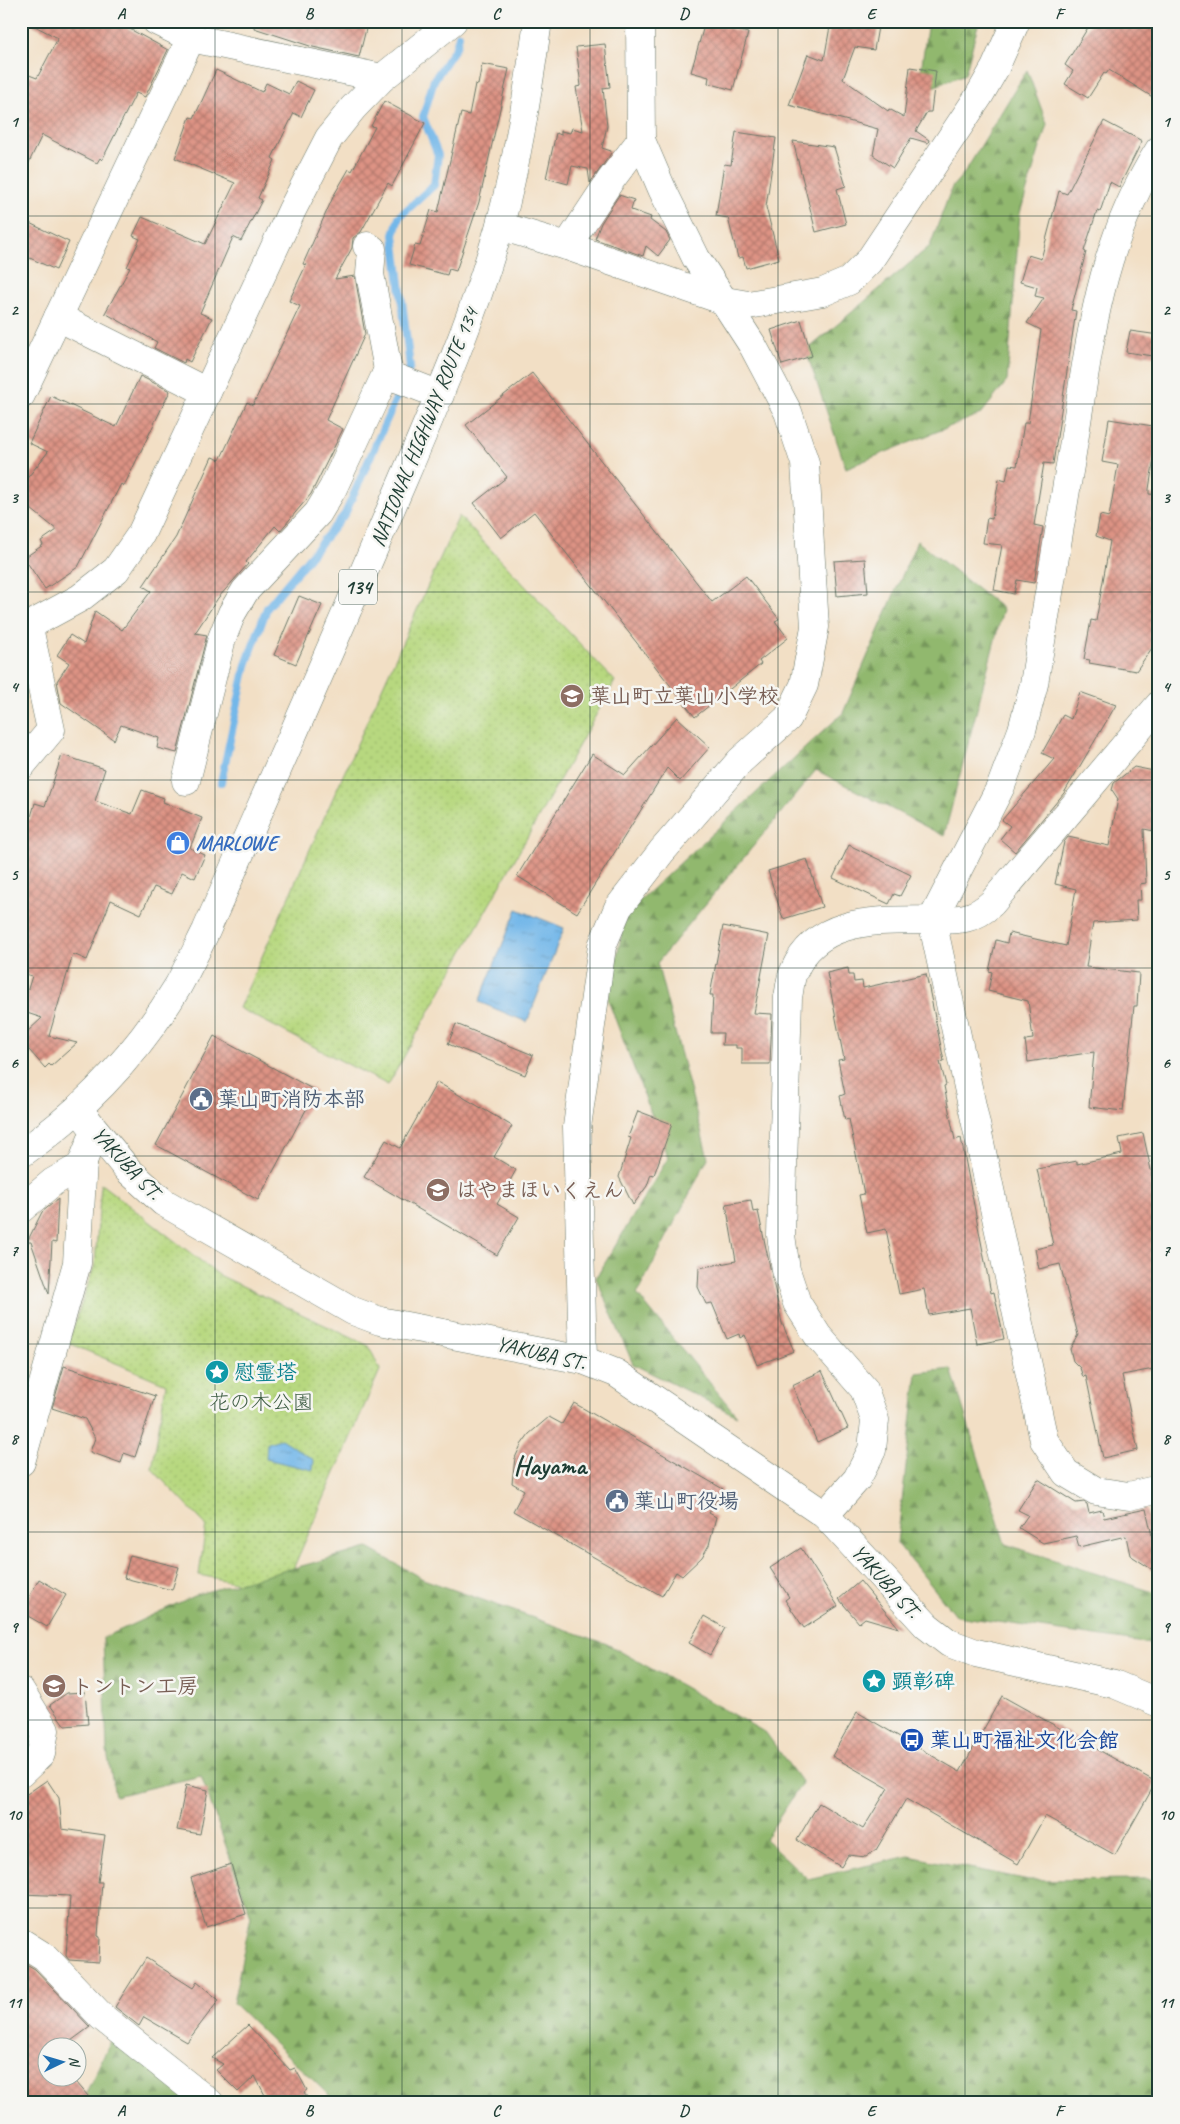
<svg xmlns="http://www.w3.org/2000/svg" width="1180" height="2124" viewBox="0 0 1180 2124" font-family="Caveat,'Klee One',sans-serif">
<style>
.grass{fill:url(#grass-dots);stroke:#6b8a5a}
.forest{fill:url(#forest-firs);stroke:#587a51}
.water{fill:url(#water-ripples);stroke:#497a8e}
.lines{fill:none;stroke-linecap:round;stroke-linejoin:round}
.stream{stroke:#73b7e9;stroke-width:8}
.building{fill:url(#building-cross-hatch)}
.street-casing{stroke:#697667;stroke-width:29}
.secondary-casing{stroke:#697667;stroke-width:29}
.highway-casing{stroke:#697667;stroke-width:29}
.street{stroke:#fff;stroke-width:28}
.secondary{stroke:#fff;stroke-width:28}
.highway{stroke:#fff;stroke-width:28}
.grid{fill:none;stroke:#1f3d34;stroke-width:1;stroke-opacity:0.55}
.labels{text-anchor:middle;stroke-width:5;stroke-linejoin:round;paint-order:stroke}
.shield{fill:#f6f6f2;stroke:#60746d;stroke-width:1}
.shield-label{font-size:20px;font-weight:bold;fill:#1f3d34}
.street-label{font-size:21px;fill:#1f3d34;stroke:#f6f6f2}
.education-label{font-size:21px;font-weight:bold;fill:#785e54;stroke:#f6f6f2;text-anchor:start}
.shop-label{font-size:21px;font-weight:bold;fill:#366cbe;stroke:#f6f6f2;text-anchor:start}
.service-label{font-size:21px;font-weight:bold;fill:#4e5e75;stroke:#f6f6f2;text-anchor:start}
.culture-label{font-size:21px;font-weight:bold;fill:#0d838f;stroke:#f6f6f2;text-anchor:start}
.park-label{font-size:21px;fill:#3d5c43;stroke:#f6f6f2}
.transit-label{font-size:21px;font-weight:bold;fill:#164399;stroke:#f6f6f2;text-anchor:start}
.district-label{font-size:26px;font-weight:bold;fill:#1f3d34;stroke:#f6f6f2}
.neatline{fill:none;stroke:#1f3d34;stroke-width:2}
.grid-label{font-size:16px;text-anchor:middle;font-weight:bold;fill:#1f3d34}
</style>
<defs>
<pattern id="grass-dots" width="8" height="8" patternUnits="userSpaceOnUse" patternTransform="scale(1.25)"><rect width="8" height="8" fill="#b7d87f"/><path d="M2 2h.1M6 6h.1" fill="none" stroke="#9dba6e" stroke-width="1.8" stroke-linecap="round"/></pattern>
<pattern id="forest-firs" width="22" height="20" patternUnits="userSpaceOnUse" patternTransform="scale(1.25)"><rect width="22" height="20" fill="#91b86e"/><path d="M5 1l3.5 6h-7zM16 11l3.5 6h-7z" fill="#76975b"/></pattern>
<pattern id="water-ripples" width="26" height="14" patternUnits="userSpaceOnUse" patternTransform="scale(1.25)"><rect width="26" height="14" fill="#73b7e9"/><path d="M2 4q2-2 4 0t4 0M15 11q2-2 4 0t4 0" fill="none" stroke="#5e96be"/></pattern>
<pattern id="building-cross-hatch" width="8" height="8" patternUnits="userSpaceOnUse" patternTransform="scale(1.25)"><rect width="8" height="8" fill="#dd9384"/><path d="M0 0l8 8M0 8l8-8" fill="none" stroke="#b3796d"/></pattern>
</defs>
<rect width="100%" height="100%" fill="#f6f6f2"/>
<filter id="ink" filterUnits="userSpaceOnUse"><feTurbulence type="fractalNoise" baseFrequency=".02" numOctaves="2"/><feDisplacementMap in="SourceGraphic" scale="10" xChannelSelector="R" yChannelSelector="G"/><feConvolveMatrix kernelMatrix="1 2 1 2 8 2 1 2 1" color-interpolation-filters="sRGB"/></filter>
<filter id="wash" filterUnits="userSpaceOnUse"><feTurbulence type="fractalNoise" baseFrequency=".0096" numOctaves="4" result="noise"/><feDisplacementMap in="SourceGraphic" scale="20" xChannelSelector="R" yChannelSelector="G"/><feGaussianBlur stdDeviation="1.12" result="paint"/><feColorMatrix in="noise" values="0 0 0 0 0 0 0 0 0 0 0 0 0 0 0 0 0 1.4 0 .05"/><feComposite in="paint" operator="in"/></filter>
<g filter="url(#wash)">
<rect width="100%" height="100%" fill="#f2dfc5"/>
<g class="grass">
<path d="M459,516L615,681L388,1085L239,1008Z"/>
<path d="M101,1184L219,1275L369,1346L380,1370L283,1592L199,1575L206,1525L152,1469L166,1384L68,1343L95,1264Z"/>
</g>
<g class="forest">
<path d="M928,21H979L965,74L918,93Z"/>
<path d="M1027,70L1047,124L1020,213L1007,381L981,414L846,468L806,351L930,246L952,187L965,172Z"/>
<path d="M917,541L1003,609L944,836L816,770L657,963L708,1158L637,1294L737,1416L633,1364L596,1278L668,1158L608,1000L626,913L843,713Z"/>
<path d="M951,1369L1005,1544L1159,1594V1645L956,1616L897,1543L917,1373Z"/>
<path d="M368,1548L423,1579L607,1644L766,1733L802,1783L765,1839L808,1879L909,1856L1029,1880L1148,1879L1159,1885V2103H337L233,2003L251,1916L201,1776L115,1796L107,1751L103,1638L198,1594Z"/>
<path d="M112,2039L197,2103H81Z"/>
</g>
<g class="water">
<path d="M517,909L564,928L527,1022L479,1002Z"/>
<path d="M281,1439L314,1460L313,1470L266,1459L267,1443Z"/>
</g>
<g class="lines">
<path class="stream" d="M221,782L246,665L267,608L345,514L410,367L394,235L399,217L434,185L438,155L423,117L434,80L456,47L459,35"/>
</g>
<g id="blocks">
<g class="building">
<path d="M25,21H115L168,50L145,97L136,93L102,160L100,158L97,163L42,135L21,179V72L37,78L58,38Z"/>
<path d="M255,21H368L359,57L313,47L254,28Z"/>
<path d="M831,21H879L874,50L855,47L843,79L888,111L889,109L904,117L910,67L936,71L931,112H927L916,131L929,140L928,143L911,138L893,168L873,155L878,129L789,105L808,54L824,60Z"/>
<path d="M1092,21H1159V101L1109,70L1106,74L1104,73L1088,98L1065,84L1073,71L1065,65Z"/>
<path d="M705,22L748,33L733,90L708,83L709,77L691,72Z"/>
<path d="M605,44L610,87L603,88L607,126L602,148L611,151L610,155L590,183L588,169L572,166L568,184L546,178L556,133L561,135V131L570,133L572,128L583,131L576,87L581,86L576,47Z"/>
<path d="M482,64L509,69L479,202L456,271L449,269L447,275L409,265L415,245L420,246L431,210L438,212L461,113L469,115L475,84L478,85Z"/>
<path d="M216,70L262,92L266,83L289,94L296,81L314,90L301,117L294,113L272,158L275,160L258,198L262,200L241,241L233,237L200,313L212,318L190,362L185,359L184,363L154,348L157,342L105,313L130,268L127,267L140,239L133,236L142,217L205,244L235,183L175,158L190,117L194,118Z"/>
<path d="M384,101L425,123L392,186L388,183L361,232L353,238L352,248L335,279L355,276L365,334L326,420L343,429L311,494L280,531L275,526L246,562L248,564L218,598L195,633L207,635L177,753L157,748L159,738L121,725L114,740L61,703L57,681L69,663L57,655L70,635L84,644L95,611L122,630L151,591L143,586L176,537L212,457L220,460L247,402L253,405L300,306L289,301L306,265L303,264L334,195L349,169L352,171L375,127L371,126Z"/>
<path d="M1104,121L1142,141L1119,187L1110,182L1100,212L1097,211L1084,251L1086,252L1071,310L1076,311L1053,464L1044,463L1034,525L1043,527L1034,583L1017,580L1014,594L994,590L1002,545L983,543L987,518L992,519L999,479L1006,481L1009,465L1017,466L1024,423H1028L1041,330L1027,323L1044,298L1035,296L1037,287L1020,282L1028,255L1041,259L1059,191L1067,194Z"/>
<path d="M736,132L776,138L766,207L779,259L746,268L743,257L738,258L728,218L716,216L724,164L731,165Z"/>
<path d="M793,141L834,147L846,186L837,189L846,224L816,232Z"/>
<path d="M619,195L634,200L631,210L651,217L650,220L666,232L670,240L658,256L646,246L643,256L595,239L601,223Z"/>
<path d="M21,219L69,242L56,270L21,254Z"/>
<path d="M801,320L812,356L782,365L771,330Z"/>
<path d="M1130,331L1159,335V357L1126,352Z"/>
<path d="M532,373L712,602L746,576L779,619L775,621L788,638L759,661L761,664L695,717L534,512L501,538L474,503L507,477L466,425Z"/>
<path d="M140,376L170,391L124,486L121,484L78,567L45,589L24,558L43,545L41,541L57,530L21,501V486L48,452L29,443L51,396L116,427Z"/>
<path d="M1109,419L1159,427L1149,489V494L1159,495V638L1136,671L1089,663L1090,660L1084,659L1091,620L1096,621L1110,541L1096,536L1100,515L1109,517L1118,465L1102,462Z"/>
<path d="M865,559L868,593L837,596L834,561Z"/>
<path d="M299,596L322,605L296,664L274,655Z"/>
<path d="M1080,692L1116,705L1064,793L1015,852L1000,839L1010,826L1002,820L1054,759L1042,753L1063,715L1071,719Z"/>
<path d="M677,717L710,747L680,781L667,768L577,913L517,876L592,754L625,775Z"/>
<path d="M62,755L105,769L95,801L132,814L142,790L164,798L163,802L202,818L190,848L205,855L195,878L182,872L172,894L154,887L141,914L111,900L87,960L73,954L49,1036L77,1043L51,1066L49,1064L45,1068L21,1041V1030L28,1031L42,1018L21,1011L32,976L21,973V817L30,820L35,803L45,806Z"/>
<path d="M1134,767L1159,772V832L1144,829L1146,883L1140,884L1141,900H1136L1137,920L1093,923L1086,967L1139,973L1137,1006H1134L1123,1111L1089,1107L1094,1052L1028,1062L1025,1040L1033,1039L1028,1001L988,991L992,972L989,971L996,940L1007,943L1009,933L1066,946L1076,889L1055,884L1064,842L1068,837L1109,846L1118,799L1112,790L1114,783Z"/>
<path d="M849,845L911,875L900,896L894,894L889,904L833,878Z"/>
<path d="M807,859L822,907L783,919L768,871Z"/>
<path d="M723,926L769,935L754,1013L772,1014L770,1064H742V1048H736V1045H722L723,1033H711L713,995H710Z"/>
<path d="M848,968L849,975H853L854,982L862,981L863,988L926,974L944,1061L940,1062L946,1085L944,1086L955,1140L961,1138L991,1293L994,1292L1004,1339L977,1344L970,1308L929,1315L924,1289L899,1294L886,1229L867,1233L859,1195L864,1194L849,1119L845,1120L840,1096L845,1094L838,1060L844,1059L827,973Z"/>
<path d="M456,1024L533,1055L525,1075L448,1044Z"/>
<path d="M214,1036L316,1091L258,1200L156,1145Z"/>
<path d="M437,1082L512,1126L494,1157L516,1170L497,1204L519,1217L497,1255L364,1177L386,1140L400,1148Z"/>
<path d="M638,1111L672,1124L654,1175L651,1174L647,1186L633,1205L619,1177L631,1138L628,1137Z"/>
<path d="M1143,1133L1159,1207V1216L1154,1217L1159,1237V1368L1122,1375L1138,1450L1103,1458L1086,1376L1083,1377L1080,1368L1073,1361L1070,1349L1078,1335L1060,1264L1039,1269L1035,1249L1053,1245L1037,1169L1077,1161V1164L1122,1154L1119,1138Z"/>
<path d="M58,1199L56,1243L52,1242L49,1294L31,1242H27L42,1212Z"/>
<path d="M751,1200L753,1212L758,1211L782,1323L794,1351L757,1365L745,1335L740,1338L739,1334L727,1339L712,1303L706,1304L698,1287L699,1268L736,1261L726,1204Z"/>
<path d="M64,1366L155,1396L135,1457L124,1453L121,1463L90,1452L95,1438L85,1419L52,1408Z"/>
<path d="M822,1371L848,1428L817,1442L792,1385Z"/>
<path d="M574,1403L723,1489L709,1513L716,1517L709,1545L702,1557L682,1576L676,1572L662,1596L513,1511L524,1490L512,1483L515,1458L521,1445L529,1434L549,1417L562,1424Z"/>
<path d="M1038,1479L1076,1503L1084,1502L1087,1504L1089,1513L1102,1510L1104,1518L1146,1509L1153,1540L1159,1538V1574L1130,1555L1126,1536L1079,1547L1076,1536L1043,1543L1019,1528L1028,1515L1018,1510Z"/>
<path d="M801,1548L838,1606L804,1628L785,1600L789,1597L770,1568Z"/>
<path d="M130,1555L179,1567L172,1590L124,1578Z"/>
<path d="M39,1579L66,1595L47,1627L21,1612Z"/>
<path d="M860,1581L899,1628L865,1618L859,1623L839,1599Z"/>
<path d="M704,1616L725,1628L710,1655L689,1643Z"/>
<path d="M85,1692L88,1724L65,1726L50,1705L67,1693Z"/>
<path d="M1002,1696L1156,1782L1115,1855L1045,1816L1018,1864L906,1799L876,1850L866,1857L848,1855L841,1867L797,1840L819,1803L863,1829L888,1788L832,1756L857,1712L960,1772Z"/>
<path d="M47,1780L59,1798L62,1829L105,1835L98,1882H102L98,1936L100,1937L99,1962L69,1960L66,1956L70,1896L21,1894V1798Z"/>
<path d="M186,1785L208,1790L200,1834L177,1830Z"/>
<path d="M231,1864L246,1914L206,1927L191,1878Z"/>
<path d="M146,1958L193,1988L197,1982L219,2000L187,2042L144,2017L139,2026L115,2007Z"/>
<path d="M21,1961L35,1969L90,2027L64,2046H48V2076H71L94,2103H21Z"/>
<path d="M248,2025L290,2070L295,2068L307,2090L304,2092L310,2103H269L255,2076L238,2092L216,2070L223,2064L212,2058Z"/>
</g>
</g>
</g>
<g filter="url(#ink)">
<use href="#blocks" fill-opacity="0" stroke="#697667" stroke-width="1"/>
<g class="lines">
<g class="street-casing">
<g id="street">
<path d="M156,21L191,38L382,78"/>
<path d="M1159,150C1100,244 1091,334 1074,441C1061,522 1048,603 1034,684L1022,730L1001,786L932,920L1044,1440L1066,1473L1096,1491L1129,1496L1159,1489"/>
<path d="M500,226L567,246L725,301L748,305L823,292L849,281L869,261L979,96L995,68L1016,21"/>
<path d="M367,246L372,249L370,274L388,370L386,374"/>
<path d="M567,246L610,181L641,140L640,21"/>
<path d="M58,317L207,392"/>
<path d="M21,395L191,38"/>
<path d="M21,766L51,730L29,628"/>
<path d="M186,781L222,638L232,613L245,591L318,513L333,488L386,374L440,395"/>
<path d="M21,1209L53,1182L83,1165"/>
<path d="M583,1360L577,1127L602,946L618,908L662,851L740,761L788,718L804,685L815,627L805,463L788,412L753,346L696,258L662,189L641,140"/>
<path d="M21,1462L77,1263L83,1161L95,1131"/>
<path d="M825,1515L857,1479L872,1450L875,1420L864,1389L818,1336L797,1303L786,1270L781,1235L788,997C790,989 790,978 794,971C818,915 882,921 932,920C957,920 973,921 992,903L1159,705"/>
<path d="M21,1691L45,1730L41,1754L21,1773"/>
<path d="M21,1942L45,1957L102,2017L210,2103"/>
</g>
</g>
<g class="secondary-casing">
<g id="secondary">
<path d="M21,630L80,598L116,570L141,534L292,210L329,138L353,108L382,78L453,21"/>
<path d="M78,1109L128,1170L163,1202L353,1311L380,1321L583,1360L616,1373L825,1515L927,1626L949,1643L976,1653L1114,1684L1159,1703"/>
</g>
</g>
<g class="highway-casing">
<path id="highway" d="M21,1154C85,1109 138,1053 178,986C188,968 197,949 206,931C268,790 332,648 392,506C431,415 472,323 499,228C518,161 528,90 538,21"/>
</g>
<use href="#street" class="street"/>
<use href="#secondary" class="secondary"/>
<use href="#highway" class="highway"/>
</g>
</g>
<path class="grid" d="M215,21V2103M402,21V2103M590,21V2103M778,21V2103M965,21V2103M21,216H1159M21,404H1159M21,592H1159M21,780H1159M21,968H1159M21,1156H1159M21,1344H1159M21,1532H1159M21,1720H1159M21,1908H1159"/>
<defs>
<g id="school-disc" transform="scale(1.25)"><circle r="9.5" fill="#8d6e63" stroke="#f6f6f2"/><path d="M0-5L7-2L0 1L-7-2ZM-4 1L0 2.5L4 1V4Q0 6-4 4Z" fill="#fff"/></g>
<g id="shop-disc" transform="scale(1.25)"><circle r="9.5" fill="#3f7fe0" stroke="#f6f6f2"/><path d="M-5-2.5h2.3a2.7 3.5 0 0 1 5.4 0H5L5.5 6h-11ZM-1.5-2.5h3a1.5 2.3 0 0 0-3 0Z" fill="#fff"/></g>
<g id="civic-disc" transform="scale(1.25)"><circle r="9.5" fill="#5c6f8a" stroke="#f6f6f2"/><path d="M-.6-6.5H3V-4.5H.6V-3L4-1V1h2V6H-6V1h2V-1L-.6-3ZM-1.2 2.5V6h2.4V2.5Z" fill="#fff"/></g>
<g id="sight-disc" transform="scale(1.25)"><circle r="9.5" fill="#0f9aa8" stroke="#f6f6f2"/><path d="M0-6L1.8-2.2L6-1.7L2.9 1.2L3.7 5.4L0 3.3L-3.7 5.4L-2.9 1.2L-6-1.7L-1.8-2.2Z" fill="#fff"/></g>
<g id="bus-disc" transform="scale(1.25)"><circle r="9.5" fill="#1a4fb4" stroke="#f6f6f2"/><path d="M-5-6H5V4H4V6H2V4H-2V6H-4V4H-5ZM-3.5-4V0h7V-4ZM-3.5 1.2v1.5H-2V1.2ZM2 1.2v1.5H3.5V1.2Z" fill="#fff"/></g>
</defs>
<g fill-rule="evenodd">
<use href="#school-disc" x="572" y="696"/>
<use href="#shop-disc" x="178" y="843"/>
<use href="#civic-disc" x="201" y="1099"/>
<use href="#school-disc" x="438" y="1190"/>
<use href="#sight-disc" x="217" y="1372"/>
<use href="#civic-disc" x="617" y="1501"/>
<use href="#sight-disc" x="874" y="1681"/>
<use href="#school-disc" x="54" y="1686"/>
<use href="#bus-disc" x="912" y="1740"/>
</g>
<g class="labels">
<rect class="shield" x="339" y="569.5" width="38" height="35" rx="4"/>
<g class="shield-label">
<text x="358" y="594">134</text>
</g>
<g class="street-label">
<text transform="translate(424 427) rotate(-68)" y="7">NATIONAL HIGHWAY ROUTE 134</text>
<text transform="translate(127 1163) rotate(47)" y="7">YAKUBA ST.</text>
<text transform="translate(541 1353) rotate(13)" y="7">YAKUBA ST.</text>
<text transform="translate(886 1581) rotate(48)" y="7">YAKUBA ST.</text>
</g>
<g class="education-label">
<text x="590" y="703">葉山町立葉山小学校</text>
<text x="456" y="1197">はやまほいくえん</text>
<text x="72" y="1693">トントン工房</text>
</g>
<g class="shop-label">
<text x="196" y="850">MARLOWE</text>
</g>
<g class="service-label">
<text x="218" y="1106">葉山町消防本部</text>
<text x="634" y="1508">葉山町役場</text>
</g>
<g class="culture-label">
<text x="234" y="1379">慰霊塔</text>
<text x="892" y="1688">顕彰碑</text>
</g>
<g class="park-label">
<text x="261" y="1409">花の木公園</text>
</g>
<g class="transit-label">
<text x="930" y="1747">葉山町福祉文化会館</text>
</g>
<g class="district-label">
<text x="550" y="1474">Hayama</text>
</g>
</g>
<rect width="1180" height="2124" fill="none" stroke="#f6f6f2" stroke-width="55"/>
<g transform="translate(62 2062) rotate(85)"><circle r="24" fill="#f6f6f2" stroke="#a0aca6"/>
<path d="M0-4L9 19L0 12L-9 19Z" fill="#1f6fb2"/>
<text y="-8" font-size="14" font-weight="bold" text-anchor="middle" fill="#1f3d34">N</text>
</g>
<rect x="28" y="28" width="1124" height="2068" class="neatline"/>
<g class="grid-label">
<text x="121" y="19">A</text>
<text x="309" y="19">B</text>
<text x="496" y="19">C</text>
<text x="684" y="19">D</text>
<text x="871" y="19">E</text>
<text x="1059" y="19">F</text>
<text x="14" y="127">1</text>
<text x="1166" y="127">1</text>
<text x="14" y="315">2</text>
<text x="1166" y="315">2</text>
<text x="14" y="503">3</text>
<text x="1166" y="503">3</text>
<text x="14" y="692">4</text>
<text x="1166" y="692">4</text>
<text x="14" y="880">5</text>
<text x="1166" y="880">5</text>
<text x="14" y="1068">6</text>
<text x="1166" y="1068">6</text>
<text x="14" y="1256">7</text>
<text x="1166" y="1256">7</text>
<text x="14" y="1444">8</text>
<text x="1166" y="1444">8</text>
<text x="14" y="1632">9</text>
<text x="1166" y="1632">9</text>
<text x="14" y="1820">10</text>
<text x="1166" y="1820">10</text>
<text x="14" y="2008">11</text>
<text x="1166" y="2008">11</text>
<text x="121" y="2116">A</text>
<text x="309" y="2116">B</text>
<text x="496" y="2116">C</text>
<text x="684" y="2116">D</text>
<text x="871" y="2116">E</text>
<text x="1059" y="2116">F</text>
</g>
</svg>
